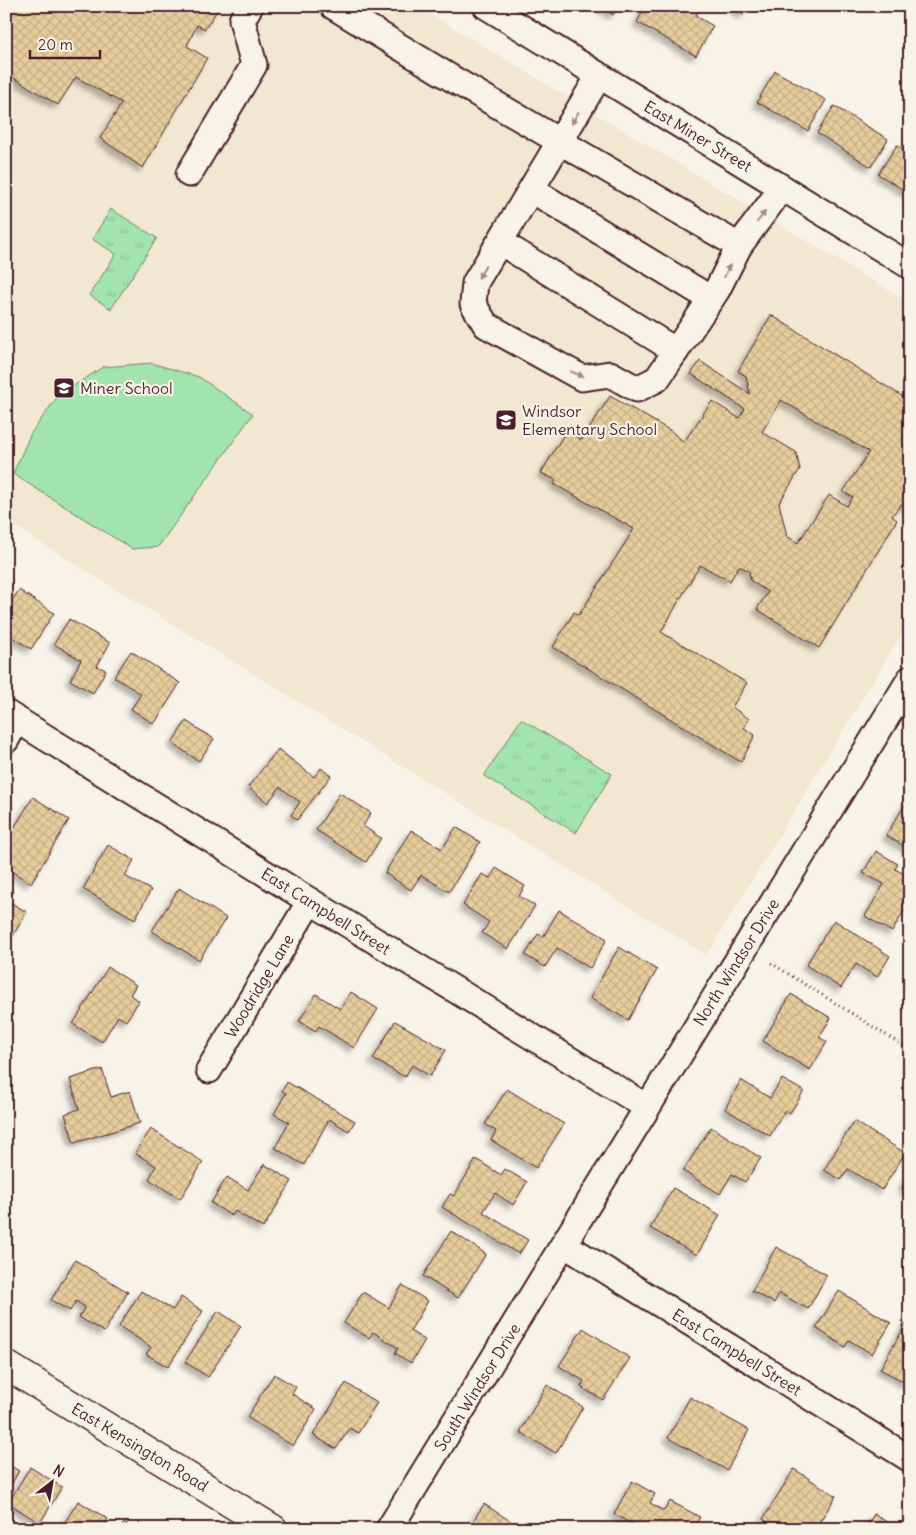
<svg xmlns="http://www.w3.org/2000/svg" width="916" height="1535" viewBox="0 0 916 1535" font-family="Delius,sans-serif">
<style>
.built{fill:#f2e8d1}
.grass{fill:#a2e4ae;stroke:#76826c}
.park{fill:url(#park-tufts);stroke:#76826c}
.building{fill:url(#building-cross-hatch);stroke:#4a1f2b;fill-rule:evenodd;filter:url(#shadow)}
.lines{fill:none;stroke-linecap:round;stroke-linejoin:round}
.minor-casing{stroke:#4a1f2b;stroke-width:29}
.major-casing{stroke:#4a1f2b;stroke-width:31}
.path{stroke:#4a1f2b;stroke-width:3;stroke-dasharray:1 4;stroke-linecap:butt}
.minor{stroke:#f7f3e8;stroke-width:25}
.major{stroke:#f7f3e8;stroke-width:28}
.oneway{fill:#a0898a}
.labels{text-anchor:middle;stroke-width:4.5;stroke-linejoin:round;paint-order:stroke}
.street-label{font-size:16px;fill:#4a1f2b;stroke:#f7f3e8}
.poi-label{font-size:16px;fill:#4a1f2b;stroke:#f7f3e8;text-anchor:start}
</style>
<defs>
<pattern id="park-tufts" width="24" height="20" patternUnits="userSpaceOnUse" patternTransform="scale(1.25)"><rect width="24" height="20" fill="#a2e4ae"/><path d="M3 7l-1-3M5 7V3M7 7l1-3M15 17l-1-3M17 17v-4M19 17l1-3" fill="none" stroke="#8dc396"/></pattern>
<pattern id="building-cross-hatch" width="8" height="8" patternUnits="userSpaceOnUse" patternTransform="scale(1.25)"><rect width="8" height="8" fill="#e6cd9c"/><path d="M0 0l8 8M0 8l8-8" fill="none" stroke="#c7b087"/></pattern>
<filter id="shadow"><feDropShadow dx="-4.5" dy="4.5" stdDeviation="2.5" flood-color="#0004"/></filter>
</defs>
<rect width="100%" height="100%" fill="#f7f3e8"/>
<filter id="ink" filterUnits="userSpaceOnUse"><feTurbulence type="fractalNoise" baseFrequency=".02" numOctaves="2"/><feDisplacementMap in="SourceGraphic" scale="10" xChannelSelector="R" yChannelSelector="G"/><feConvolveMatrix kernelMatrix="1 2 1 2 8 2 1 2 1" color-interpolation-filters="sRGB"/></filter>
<g filter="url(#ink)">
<path class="built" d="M6,6H417L910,303V620L707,955L6,521Z"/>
<path class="grass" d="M151,363L199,377L253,414L158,547L132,549L13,474L31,433L58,396L103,367Z"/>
<g class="park">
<path d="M111,209L157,238L111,309L89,295L116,254L92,239Z"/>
<path d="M521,719L612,774L576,833L484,776Z"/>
</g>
<g class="building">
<path d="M6,6H220L205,29L197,25L187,46L207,58L143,168L100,138L122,103L76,77L58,105L6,73Z"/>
<path d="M600,6H619L613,15Z"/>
<path d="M646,6H701L696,16L713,26L696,56L637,22Z"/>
<path d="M731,6H749L743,15Z"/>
<path d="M775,71L826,100L808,131L757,102Z"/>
<path d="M834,106L888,139L871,167L817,133Z"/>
<path d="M897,145L910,153V194L878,174Z"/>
<path d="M771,315L910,401V503L907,507L901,504L892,516L897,520L819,648L757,609L768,592L751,581L749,571L739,566L730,581L700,565L661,632L747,683L732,707L749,719L744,728L755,735L741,762L553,647L574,612L579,615L634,529L554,484L556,480L541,473L566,431L582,440L610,396L671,431L684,442L712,401L739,418L745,409L691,374L700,361L750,394L746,376L738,371ZM781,400L869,452L843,492L853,497L847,506L829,495L798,543L787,536L779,503L800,469L796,452L762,432Z"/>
<path d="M19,590L54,613L31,649L6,633V599L11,602Z"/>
<path d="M69,619L110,643L97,666L106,670L93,693L70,680L81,660L54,644Z"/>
<path d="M131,651L180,683L154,724L131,709L141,694L114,677Z"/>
<path d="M186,721L214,739L199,761L172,743Z"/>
<path d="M278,749L314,777L321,768L331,776L297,820L291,815L300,802L280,787L268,803L248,787Z"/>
<path d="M340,793L371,813L363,826L381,838L366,862L316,830Z"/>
<path d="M33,797L69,820L31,883L6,868V841Z"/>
<path d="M910,797V850L886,835Z"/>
<path d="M456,827L480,842L449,892L421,875L411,890L385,873L411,830L442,849Z"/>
<path d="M108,845L134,860L125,876L151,890L135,919L83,889Z"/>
<path d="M876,851L898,864L895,869L910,877V900L892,932L865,916L884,884L863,873Z"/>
<path d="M496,868L525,886L519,896L535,906L508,949L482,933L489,922L463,905L482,874L490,878Z"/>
<path d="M179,888L226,918L199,960L152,931Z"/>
<path d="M6,900L27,912L6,947Z"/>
<path d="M559,910L607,939L590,968L557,948L545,967L525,955L538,934L543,937Z"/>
<path d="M834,920L890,956L877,977L856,964L841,988L806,965Z"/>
<path d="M619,947L657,970L628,1020L590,998Z"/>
<path d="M108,967L136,985L130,995L139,1001L126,1021L118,1016L102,1042L73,1024Z"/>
<path d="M351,992L378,1009L354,1048L319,1026L316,1031L299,1021L316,994L340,1009Z"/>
<path d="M791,994L831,1018L819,1037L827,1042L810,1070L763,1041Z"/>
<path d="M395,1021L446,1050L430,1076L412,1065L405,1077L373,1059Z"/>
<path d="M102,1069L111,1097L130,1091L140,1123L74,1143L65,1114L79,1109L70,1079Z"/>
<path d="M782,1079L804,1091L790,1113L785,1110L770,1136L725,1109L741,1080L770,1098Z"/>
<path d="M287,1082L355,1121L349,1131L329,1119L304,1165L275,1148L289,1122L274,1114L286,1093L282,1091Z"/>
<path d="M507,1089L564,1124L536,1168L491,1140L496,1131L485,1124Z"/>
<path d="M854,1121L905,1153L882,1190L848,1169L841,1180L824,1170Z"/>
<path d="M711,1127L761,1158L745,1182L732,1174L720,1194L683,1171Z"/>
<path d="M151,1129L203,1162L180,1199L149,1179L156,1166L135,1153Z"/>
<path d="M476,1159L501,1175L505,1169L527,1182L513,1205L495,1193L483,1212L528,1240L519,1254L442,1207L450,1194L454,1196Z"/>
<path d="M264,1164L292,1181L263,1228L235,1211L232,1216L211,1203L227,1177L248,1190Z"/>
<path d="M910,1174V1192L902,1188Z"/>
<path d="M673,1188L720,1215L697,1255L650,1228Z"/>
<path d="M451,1231L486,1254L458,1298L423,1276Z"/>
<path d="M776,1247L827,1275L808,1309L779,1293L774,1303L752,1291Z"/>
<path d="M75,1260L128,1292L104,1332L79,1317L85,1307L76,1301L70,1311L51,1300Z"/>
<path d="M402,1285L428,1301L410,1331L425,1340L411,1363L395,1353L398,1348L373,1332L369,1338L344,1323L363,1292L389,1308Z"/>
<path d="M141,1291L173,1310L181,1297L203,1311L168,1367L146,1354L151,1347L119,1326Z"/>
<path d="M839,1291L891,1323L872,1354L849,1340L845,1347L816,1328Z"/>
<path d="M218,1311L241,1326L208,1377L185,1362Z"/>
<path d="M908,1320L910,1321V1385L880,1369Z"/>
<path d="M583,1328L630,1358L603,1400L581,1387L584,1381L559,1366Z"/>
<path d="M274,1374L296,1387L292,1394L316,1409L293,1446L247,1417Z"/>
<path d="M346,1383L377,1403L358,1433L350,1428L336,1449L313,1435Z"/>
<path d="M547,1385L583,1407L556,1453L520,1432Z"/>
<path d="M690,1397L749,1430L727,1470L668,1438Z"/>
<path d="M6,1463L19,1471L6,1494Z"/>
<path d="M30,1467L62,1487L40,1523L8,1503Z"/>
<path d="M794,1469L836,1496L815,1529H778L763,1519Z"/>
<path d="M632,1481L655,1494L650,1503L664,1511L670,1501L700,1517L693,1529H641L614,1514Z"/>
<path d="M78,1501L108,1519L103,1529H61Z"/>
<path d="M484,1504L512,1522L507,1529H468Z"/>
<path d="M874,1514L898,1529H865Z"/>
<path d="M124,1523L134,1529H120Z"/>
</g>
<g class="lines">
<g class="minor-casing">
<g id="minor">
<path d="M333,6L451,78L739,246"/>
<path d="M486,6L910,266"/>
<path d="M599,76L475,283L473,304L486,325L582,378L610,374L637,389L657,379L717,290L739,246L782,188"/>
<path d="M189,174L254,65L242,20L250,6"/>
<path d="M532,190L711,299"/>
<path d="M500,242L676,351"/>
<path d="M6,713L310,901L647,1107"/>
<path d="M6,740L17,720"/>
<path d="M209,1070L310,901"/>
<path d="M565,1245L910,1459"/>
<path d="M389,1529C564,1246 736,962 910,679"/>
</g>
</g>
<g class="major-casing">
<path id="major" d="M6,1365L273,1529"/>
</g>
<path class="path" d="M771,963L907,1048"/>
<use href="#minor" class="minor"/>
<use href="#major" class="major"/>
</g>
<defs><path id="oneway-solid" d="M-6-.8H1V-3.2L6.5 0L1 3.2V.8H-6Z" transform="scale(1.25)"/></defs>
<g class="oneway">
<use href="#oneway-solid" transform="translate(575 118) rotate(121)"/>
<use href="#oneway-solid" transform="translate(761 217) rotate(-53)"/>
<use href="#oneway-solid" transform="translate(727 271) rotate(-65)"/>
<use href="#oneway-solid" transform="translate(482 272) rotate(121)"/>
<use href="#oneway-solid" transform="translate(577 374) rotate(22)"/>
</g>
</g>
<defs>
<g id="school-square" transform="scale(1.125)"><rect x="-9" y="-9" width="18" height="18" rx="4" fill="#4a1f2b" stroke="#f7f3e8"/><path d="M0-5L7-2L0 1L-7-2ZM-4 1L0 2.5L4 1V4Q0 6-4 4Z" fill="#fff"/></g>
</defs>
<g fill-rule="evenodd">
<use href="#school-square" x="64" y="388"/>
<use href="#school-square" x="506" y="420"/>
</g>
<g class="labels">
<g class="street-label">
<text transform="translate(698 136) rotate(31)" y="6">East Miner Street</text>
<text transform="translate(326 911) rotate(32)" y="6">East Campbell Street</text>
<text transform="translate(736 962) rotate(-58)" y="6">North Windsor Drive</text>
<text transform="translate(259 986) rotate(-59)" y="6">Woodridge Lane</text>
<text transform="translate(737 1352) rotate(32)" y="6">East Campbell Street</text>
<text transform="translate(477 1387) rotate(-58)" y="6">South Windsor Drive</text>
<text transform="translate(140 1447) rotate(31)" y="6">East Kensington Road</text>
</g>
<g class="poi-label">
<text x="80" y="394">Miner School</text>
<text x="522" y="417">Windsor<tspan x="522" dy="18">Elementary School</tspan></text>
</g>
</g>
<rect width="916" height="1535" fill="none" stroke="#f7f3e8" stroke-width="25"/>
<rect x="12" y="12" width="891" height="1510" fill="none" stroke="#4a1f2b" stroke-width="2" filter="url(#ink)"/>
<g transform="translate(52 1482) rotate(31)" stroke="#f7f3e8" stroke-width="4" paint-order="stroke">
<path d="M0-4L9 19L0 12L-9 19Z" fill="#4a1f2b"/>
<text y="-8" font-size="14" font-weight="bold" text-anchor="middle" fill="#4a1f2b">N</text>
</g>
<path d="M30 50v8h70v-8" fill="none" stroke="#4a1f2b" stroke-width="2.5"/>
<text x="38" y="50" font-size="15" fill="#4a1f2b" stroke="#f7f3e8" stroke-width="4" paint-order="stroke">20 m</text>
</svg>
